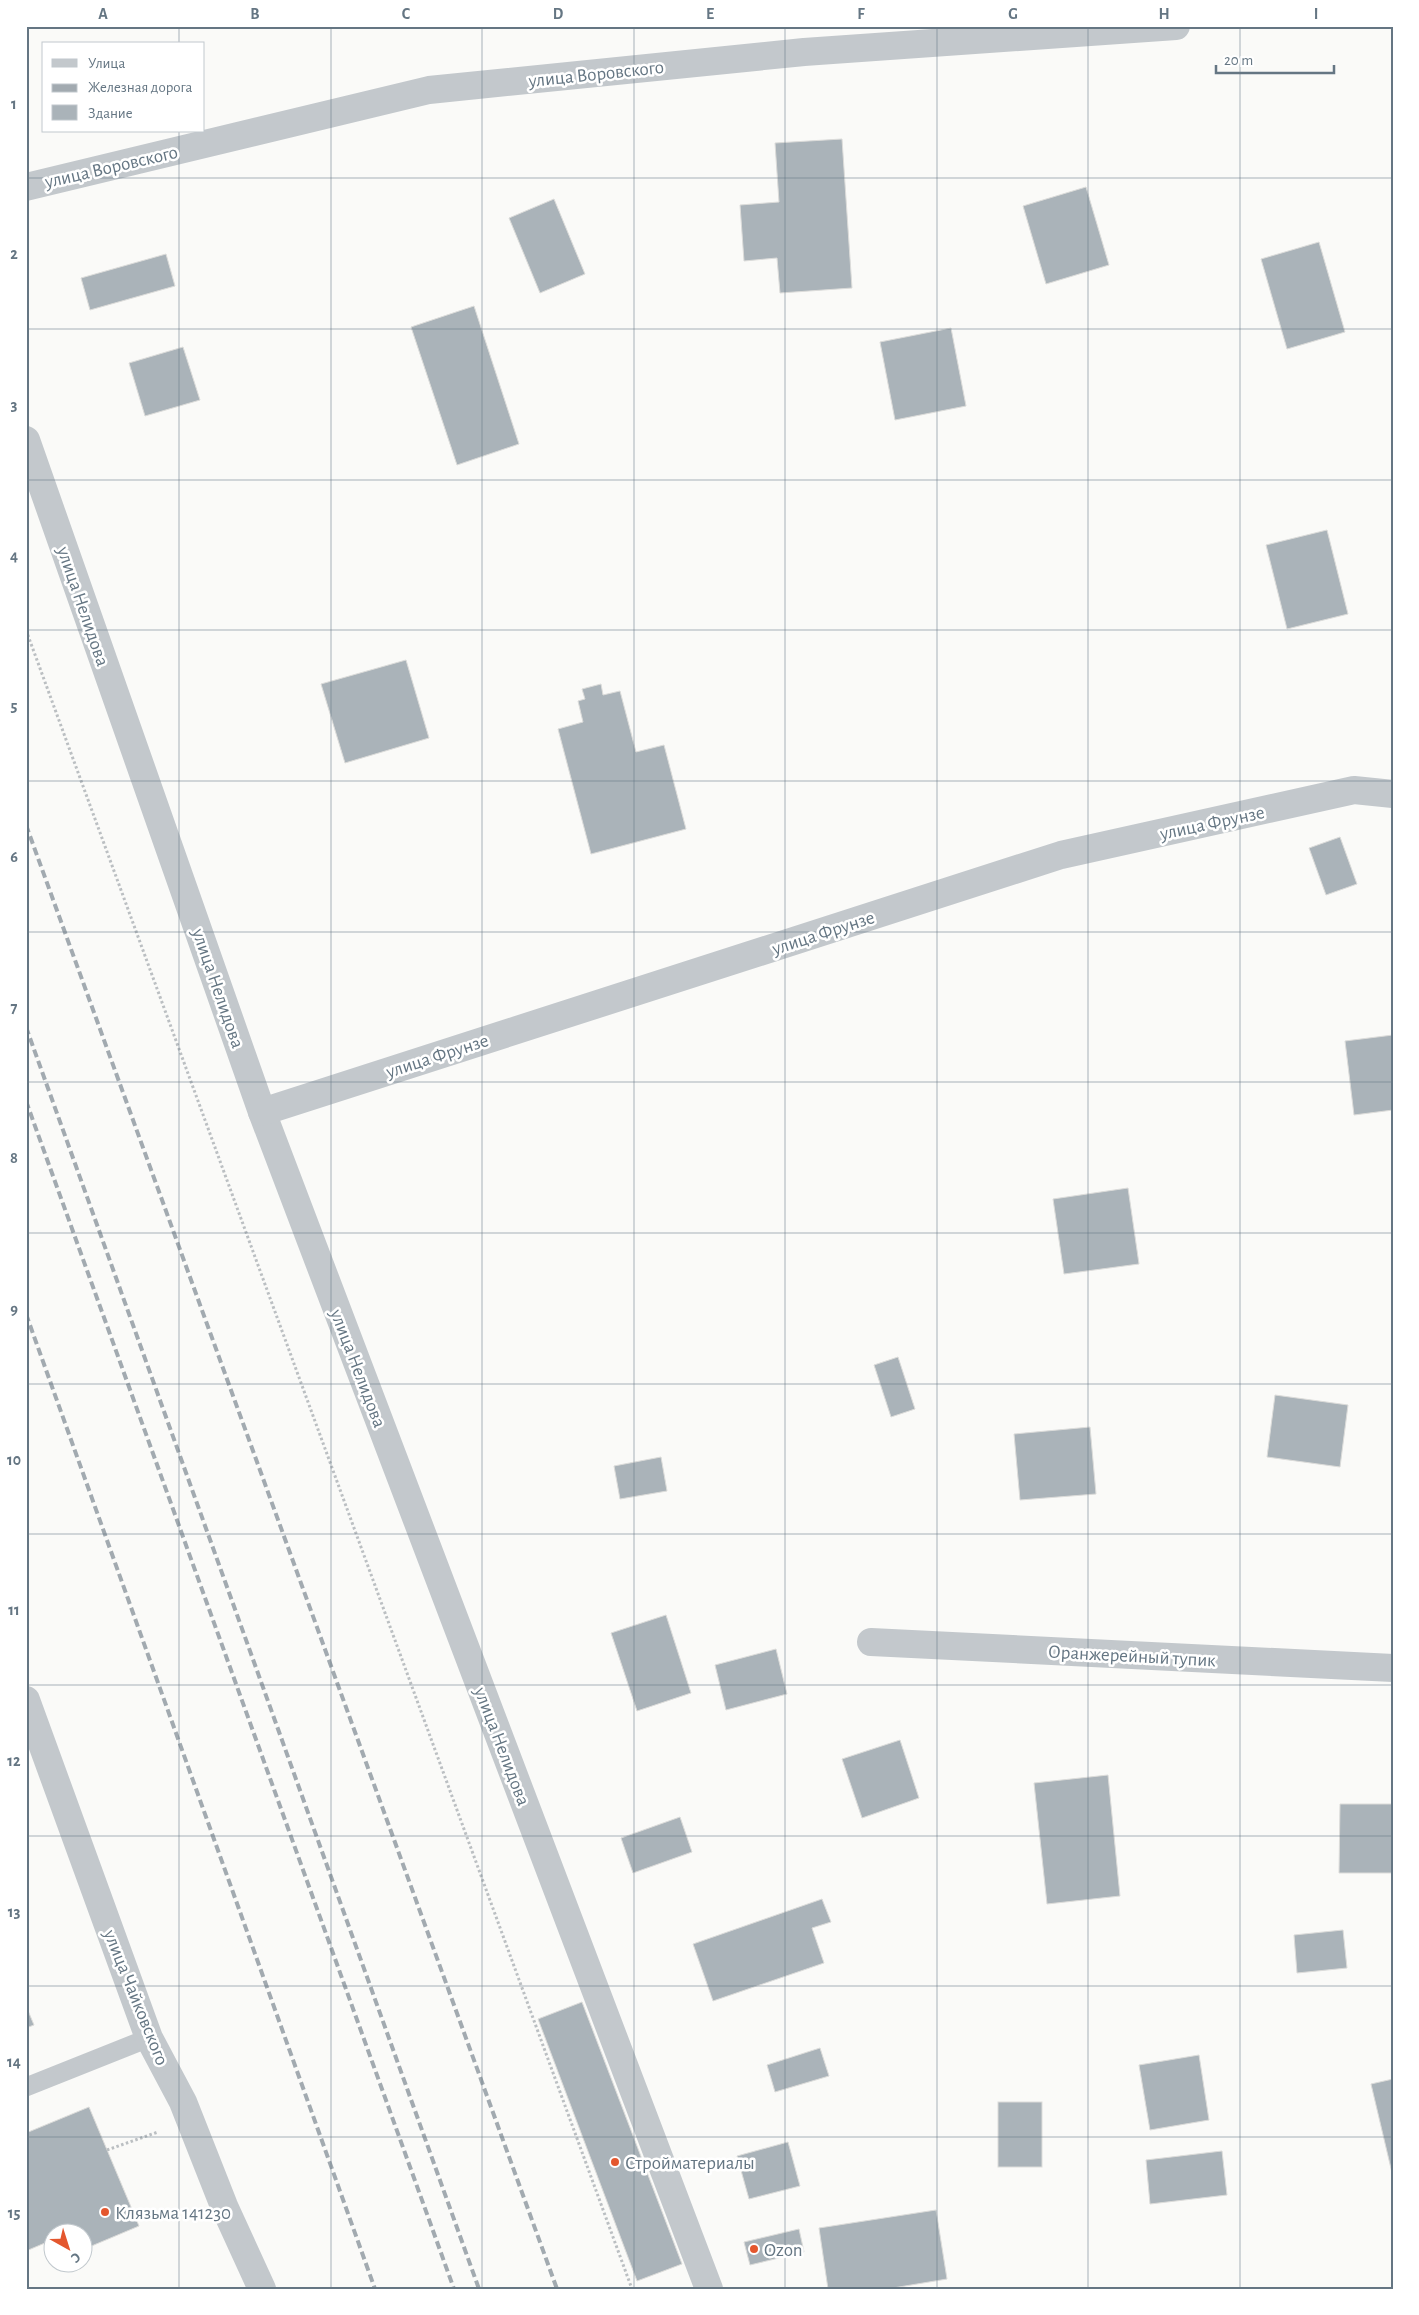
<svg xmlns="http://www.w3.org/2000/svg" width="1419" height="2315" viewBox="0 0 1419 2315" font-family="'Alegreya Sans',sans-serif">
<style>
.building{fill:#aab3b9;stroke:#dcdcda}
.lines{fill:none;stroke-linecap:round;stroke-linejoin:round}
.path{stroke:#bbbfc2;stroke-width:3;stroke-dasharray:2.5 2.5;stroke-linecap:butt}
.lane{stroke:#c3c8cc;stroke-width:19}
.street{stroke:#c3c8cc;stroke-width:28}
.rail{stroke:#a2aab0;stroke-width:4;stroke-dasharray:8 4;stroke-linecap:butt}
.grid{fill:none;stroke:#657683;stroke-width:1;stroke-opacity:0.55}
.poi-dot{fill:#e4572e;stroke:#fff;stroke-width:2}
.labels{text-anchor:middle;stroke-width:5;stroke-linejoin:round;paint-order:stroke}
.street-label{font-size:19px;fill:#657683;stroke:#fff}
.poi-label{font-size:19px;fill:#657683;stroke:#fff;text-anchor:start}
.neatline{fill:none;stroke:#657683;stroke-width:2}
.grid-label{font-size:16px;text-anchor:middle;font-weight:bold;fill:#657683}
</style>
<rect width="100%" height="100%" fill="#fafaf8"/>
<g class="building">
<path d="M842,139L852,288L780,293L777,258L744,261L740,205L779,202L775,143Z"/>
<path d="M1086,187L1109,265L1046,284L1023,206Z"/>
<path d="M554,199L585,274L540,293L509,218Z"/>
<path d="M1319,242L1345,332L1287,349L1261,259Z"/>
<path d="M166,254L175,286L90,310L81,278Z"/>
<path d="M474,306L519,444L457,465L411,327Z"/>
<path d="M951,328L966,406L895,420L880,342Z"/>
<path d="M183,347L200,400L145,416L129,363Z"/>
<path d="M1327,530L1348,614L1287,629L1266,545Z"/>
<path d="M406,660L429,738L345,763L321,684Z"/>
<path d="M601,684L603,695L620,691L636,752L664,745L686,829L591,854L558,729L583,722L578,701L585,699L582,689Z"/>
<path d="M1340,837L1357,884L1326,895L1309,848Z"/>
<path d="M1393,1035V1110L1354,1115L1345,1041Z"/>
<path d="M1128,1188L1139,1264L1064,1274L1053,1199Z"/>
<path d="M898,1357L915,1409L891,1417L874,1365Z"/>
<path d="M1275,1395L1348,1405L1340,1467L1267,1457Z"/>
<path d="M1090,1427L1096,1494L1020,1500L1014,1434Z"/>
<path d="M661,1457L667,1491L620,1499L614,1466Z"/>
<path d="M666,1615L691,1693L637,1711L611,1633Z"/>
<path d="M776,1649L787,1694L726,1710L715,1665Z"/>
<path d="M900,1740L919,1798L862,1818L842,1759Z"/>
<path d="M1108,1775L1120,1896L1047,1904L1034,1783Z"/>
<path d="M1340,1804H1393V1873H1339Z"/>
<path d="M680,1817L692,1852L633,1873L621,1838Z"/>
<path d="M822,1899L831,1922L812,1928L824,1963L713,2001L693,1944Z"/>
<path d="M1343,1930L1347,1968L1297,1973L1294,1935Z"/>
<path d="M582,2002L682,2264L637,2281L538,2019Z"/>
<path d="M26,2006L34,2025L26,2028Z"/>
<path d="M820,2048L829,2076L775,2092L767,2065Z"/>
<path d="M1199,2055L1209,2120L1150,2130L1139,2065Z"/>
<path d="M1393,2079V2177L1371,2084Z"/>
<rect x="998" y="2102" width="44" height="65"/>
<path d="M89,2107L139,2226L82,2250V2232H52V2240L26,2251V2133Z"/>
<path d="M788,2142L800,2186L749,2199L737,2156Z"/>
<path d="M1222,2151L1227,2195L1150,2204L1146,2160Z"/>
<path d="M936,2210L947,2279L887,2289H828L819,2228Z"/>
<path d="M799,2229L804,2252L750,2265L744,2242Z"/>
</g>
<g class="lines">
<g class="path">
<path d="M26,630L632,2289"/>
<path d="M107,2150L158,2132"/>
</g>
<path class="lane" d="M26,2087L149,2038"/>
<g class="street">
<path d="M26,187L429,90L804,52L1176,26"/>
<path d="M26,440L262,1112L709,2289"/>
<path d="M262,1112L1061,855L1354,790L1393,794"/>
<path d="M871,1642L1393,1668"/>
<path d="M26,1700L149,2038L183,2102L224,2206L262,2289"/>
</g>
<g class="rail">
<path d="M26,825L557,2289"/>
<path d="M26,1027L479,2289"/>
<path d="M26,1101L454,2289"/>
<path d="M26,1314L375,2289"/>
</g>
</g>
<path class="grid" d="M179,26V44M331,26V2289M482,26V2289M634,26V2289M785,26V2289M937,26V2289M1088,26V2289M1240,26V2289M179,131V2289M26,178H1393M26,329H1393M26,480H1393M26,630H1393M26,781H1393M26,932H1393M26,1082H1393M26,1233H1393M26,1384H1393M26,1534H1393M26,1685H1393M26,1836H1393M26,1986H1393M26,2137H1393"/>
<g class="poi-dot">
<circle cx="615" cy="2162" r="5"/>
<circle cx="105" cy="2212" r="5"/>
<circle cx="754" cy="2249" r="5"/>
</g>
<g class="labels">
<g class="street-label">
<text transform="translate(596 73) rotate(-6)" y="7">улица Воровского</text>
<text transform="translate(111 166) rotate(-13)" y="7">улица Воровского</text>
<text transform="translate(84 606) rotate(71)" y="7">улица Нелидова</text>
<text transform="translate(1212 822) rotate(-12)" y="7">улица Фрунзе</text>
<text transform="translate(823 932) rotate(-18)" y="7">улица Фрунзе</text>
<text transform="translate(219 988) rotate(71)" y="7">улица Нелидова</text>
<text transform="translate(437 1055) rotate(-18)" y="7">улица Фрунзе</text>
<text transform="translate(359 1368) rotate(69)" y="7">улица Нелидова</text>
<text transform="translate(1132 1655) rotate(3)" y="7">Оранжерейный тупик</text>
<text transform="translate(503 1746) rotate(69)" y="7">улица Нелидова</text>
<text transform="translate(137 1997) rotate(68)" y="7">улица Чайковского</text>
</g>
<g class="poi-label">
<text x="625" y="2169">Стройматериалы</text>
<text x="115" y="2219">Клязьма 141230</text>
<text x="764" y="2256">Ozon</text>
</g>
</g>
<rect width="1419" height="2315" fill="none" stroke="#ffffff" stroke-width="55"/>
<rect x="42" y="42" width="162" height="90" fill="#ffffff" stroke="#c1c8cd"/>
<rect x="52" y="59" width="25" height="8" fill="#c3c8cc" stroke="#c1c8cd"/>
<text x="88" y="68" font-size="15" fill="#657683">Улица</text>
<rect x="52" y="84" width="25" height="8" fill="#a2aab0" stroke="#c1c8cd"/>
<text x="88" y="92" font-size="15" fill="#657683">Железная дорога</text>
<rect x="52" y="105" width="25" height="15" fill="#aab3b9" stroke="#c1c8cd"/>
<text x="88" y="118" font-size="15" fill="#657683">Здание</text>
<g transform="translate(68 2248) rotate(141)"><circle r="24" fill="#ffffff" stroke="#c1c8cd"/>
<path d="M0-4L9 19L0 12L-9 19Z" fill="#e4572e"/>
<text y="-8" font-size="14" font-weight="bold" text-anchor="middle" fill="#657683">С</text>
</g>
<path d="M1216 65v8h118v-8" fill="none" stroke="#657683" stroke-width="2.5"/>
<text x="1224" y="65" font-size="15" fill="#657683" stroke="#ffffff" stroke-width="4" paint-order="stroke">20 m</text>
<rect x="28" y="28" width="1364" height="2260" class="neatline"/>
<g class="grid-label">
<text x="103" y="19">A</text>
<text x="255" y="19">B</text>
<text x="406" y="19">C</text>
<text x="558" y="19">D</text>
<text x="710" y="19">E</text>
<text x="861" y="19">F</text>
<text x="1013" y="19">G</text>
<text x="1164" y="19">H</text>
<text x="1316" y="19">I</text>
<text x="14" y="109">1</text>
<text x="14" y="259">2</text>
<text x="14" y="410">3</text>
<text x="14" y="561">4</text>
<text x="14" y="711">5</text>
<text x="14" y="862">6</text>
<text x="14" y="1013">7</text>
<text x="14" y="1163">8</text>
<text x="14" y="1314">9</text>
<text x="14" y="1465">10</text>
<text x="14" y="1615">11</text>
<text x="14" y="1766">12</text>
<text x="14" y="1917">13</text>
<text x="14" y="2067">14</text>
<text x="14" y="2218">15</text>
</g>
</svg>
